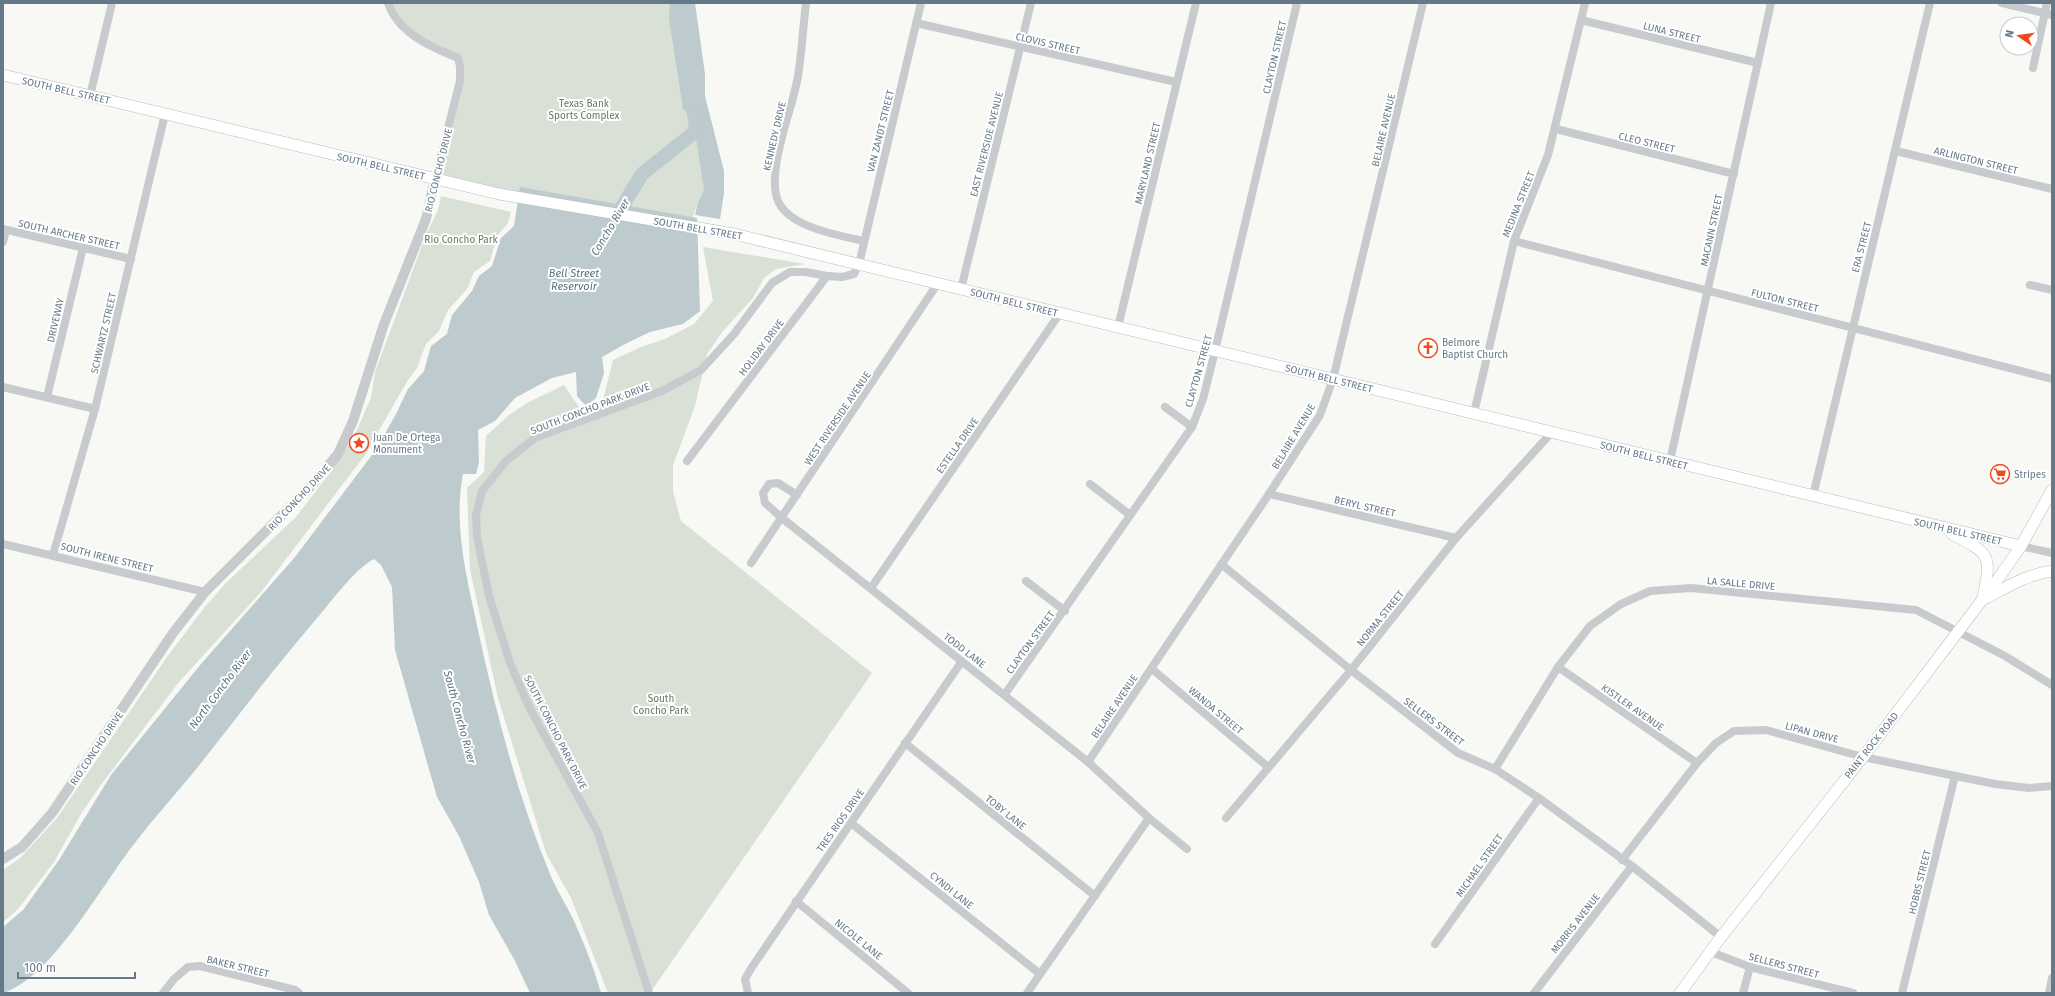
<svg xmlns="http://www.w3.org/2000/svg" width="2055" height="996" viewBox="0 0 2055 996" font-family="'Fira Sans',sans-serif">
<style>
.green{fill:#d9e0d5}
.water{fill:#bdcace}
.lines{fill:none;stroke-linecap:round;stroke-linejoin:round}
.river{stroke:#bdcace;stroke-width:14}
.secondary-casing{stroke:#b7bdc1;stroke-width:12}
.minor{stroke:#c7cbce;stroke-width:8}
.tertiary{stroke:#c7cbce;stroke-width:10}
.secondary{stroke:#fff;stroke-width:11}
.labels{text-anchor:middle;stroke-width:4;stroke-linejoin:round;paint-order:stroke}
.street-label{font-size:10px;fill:#657988;stroke:#fff}
.park-label{font-size:10px;fill:#667960;stroke:#fff}
.poi-label{font-size:10px;fill:#657988;stroke:#fff;text-anchor:start}
.water-label{font-size:11px;font-style:italic;fill:#5c747c;stroke:#fff}
</style>
<rect width="100%" height="100%" fill="#f8f8f5"/>
<g class="green">
<path d="M388,3H682L704,190C696,205 692,221 685,237L528,208L499,194L435,179L460,81L457,58L405,29Z"/>
<path d="M441,196L511,212L508,223L497,236L490,261L474,272L467,289L448,310L439,331L426,344L417,368L408,380L365,455L261,592L179,682L100,786L81,814L54,862L18,909L3,922V870L20,858L57,818L167,657L204,608L226,583L296,517L333,469L357,430L371,398L375,372L426,235L438,210Z"/>
<path d="M703,247L805,264L776,269L764,278L753,298L723,331L707,354L695,406L673,465V491L681,521L872,673L650,993H608L571,898L546,853L498,698L470,570L467,488L484,472L486,436L509,415L527,403L564,385L581,410L603,400L613,360L641,347L665,339L694,324L713,301Z"/>
</g>
<g class="water">
<path d="M670,3H695L705,74V96L724,171V193L720,219L695,215L698,202L704,190L693,119L683,109L669,18Z"/>
<path d="M520,187L697,218L700,311L683,324L650,332L625,344L602,357L604,373L596,398L586,406L577,396L576,372L552,378L515,398L495,421L478,430L479,462L476,474H463C453,525 467,579 478,630C496,713 517,794 550,874C556,889 566,904 573,919C584,943 594,968 601,993H530L514,959L489,915L479,882L459,836L437,797L395,650L392,587L381,565L374,559C354,569 328,606 312,624C272,671 235,720 197,768C175,795 152,820 131,848C101,887 50,979 3,993V927L23,910L59,860L111,775L201,664L295,557L375,451L396,414L408,389L424,371L431,346L447,334L452,315L472,291L479,276L492,266L501,238L514,226Z"/>
</g>
<g class="lines">
<path class="river" d="M614,220L642,174L696,131L694,113"/>
<g class="secondary-casing">
<g id="secondary">
<path d="M3,75L499,194L734,234L2021,546"/>
<path d="M1952,534C1990,554 1992,554 1983,597"/>
<path d="M1986,598C2007,587 2028,574 2052,571"/>
<path d="M1680,993L1721,937L1863,757L1998,579L2021,546L2052,490"/>
</g>
</g>
<g class="minor">
<path d="M388,3C398,33 431,47 458,58L460,66V81L435,179"/>
<path d="M806,3C803,27 802,52 798,76C793,109 764,174 779,203C792,228 839,235 863,241"/>
<path d="M2002,3L2052,15"/>
<path d="M1581,20L1758,63"/>
<path d="M916,23L1176,82"/>
<path d="M2033,68L2047,3"/>
<path d="M90,96L112,3"/>
<path d="M1556,129L1734,174"/>
<path d="M1896,151L2052,189"/>
<path d="M3,229L131,259"/>
<path d="M1514,241L2052,379"/>
<path d="M3,242L6,230"/>
<path d="M2030,285L2052,290"/>
<path d="M961,289L1031,3"/>
<path d="M1118,327L1196,3"/>
<path d="M3,387L95,409"/>
<path d="M47,397L83,248"/>
<path d="M1165,407L1192,427"/>
<path d="M1474,413L1514,241L1548,155L1585,3"/>
<path d="M687,461L827,276L842,277L854,274L859,264L921,3"/>
<path d="M1670,461L1771,3"/>
<path d="M1090,484L1130,515"/>
<path d="M1269,494L1456,538"/>
<path d="M797,495L778,483L769,484L763,493L765,503L782,518L1088,762L1149,818L1187,849"/>
<path d="M1813,496C1851,331 1892,168 1930,3"/>
<path d="M3,544L205,592"/>
<path d="M2021,546L2052,553"/>
<path d="M53,555L95,409L165,114"/>
<path d="M751,563L938,283"/>
<path d="M1221,564L1351,670L1458,753L1495,769L1539,798L1632,866L1721,937"/>
<path d="M1026,581L1065,611"/>
<path d="M871,588L1060,313"/>
<path d="M1558,667L1697,763"/>
<path d="M1152,669L1268,767"/>
<path d="M1005,694L1192,427L1203,399L1215,351L1297,3"/>
<path d="M905,743L1095,896"/>
<path d="M1088,762L1269,494L1320,415L1333,379L1423,3"/>
<path d="M1495,769L1558,667L1590,626L1621,604L1650,591L1691,588L1916,610L2005,656L2052,685"/>
<path d="M1226,818L1351,670L1456,538L1552,432"/>
<path d="M851,823L1040,974"/>
<path d="M1622,860L1697,763L1716,743L1734,731L1766,730L1863,757L1995,784L2029,788L2052,786"/>
<path d="M796,901L908,993"/>
<path d="M1435,944L1539,798"/>
<path d="M1711,952L1750,967L1853,993"/>
<path d="M163,993L174,979L188,967L200,966L295,990L299,993"/>
<path d="M649,993L598,833L529,707L510,663L489,596L477,537L476,515L482,491L506,461L535,438L662,391L701,370L734,334L772,283L790,272H806L827,276"/>
<path d="M748,993L745,979L752,967L962,661"/>
<path d="M1027,993L1149,818"/>
<path d="M1534,993L1632,866"/>
<path d="M1743,993L1750,967"/>
<path d="M1902,993L1955,776"/>
<path d="M2049,993L2052,978"/>
</g>
<path class="tertiary" d="M3,859L22,847L52,813L173,633L205,592L314,483L338,454L353,421L384,324L426,219L435,179"/>
<use href="#secondary" class="secondary"/>
</g>
<defs>
<g id="church-ring" transform="scale(1)"><circle r="9.5" fill="#fff" stroke="#ee4c1e" stroke-width="1.5"/><path d="M-1.2-6h2.4v3.5h3.3v2.4h-3.3V6h-2.4V-.1h-3.3v-2.4h3.3Z" fill="#ee4c1e"/></g>
<g id="sight-ring" transform="scale(1)"><circle r="9.5" fill="#fff" stroke="#ee4c1e" stroke-width="1.5"/><path d="M0-6L1.8-2.2L6-1.7L2.9 1.2L3.7 5.4L0 3.3L-3.7 5.4L-2.9 1.2L-6-1.7L-1.8-2.2Z" fill="#ee4c1e"/></g>
<g id="supermarket-ring" transform="scale(1)"><circle r="9.5" fill="#fff" stroke="#ee4c1e" stroke-width="1.5"/><path d="M-6-5.5h2.5l.6 2H6L4.5 2H-2.5L-4.4-4H-6ZM-1.5 3.2a1.3 1.3 0 1 0 .1 0ZM3 3.2a1.3 1.3 0 1 0 .1 0Z" fill="#ee4c1e"/></g>
</defs>
<g fill-rule="evenodd">
<use href="#church-ring" x="1428" y="348"/>
<use href="#sight-ring" x="359" y="443"/>
<use href="#supermarket-ring" x="2000" y="474"/>
</g>
<g class="labels">
<g class="street-label">
<text transform="translate(1672 32) rotate(14)" y="4">LUNA STREET</text>
<text transform="translate(1048 43) rotate(13)" y="4">CLOVIS STREET</text>
<text transform="translate(1274 57) rotate(-77)" y="4">CLAYTON STREET</text>
<text transform="translate(66 90) rotate(13)" y="4">SOUTH BELL STREET</text>
<text transform="translate(1383 130) rotate(-77)" y="4">BELAIRE AVENUE</text>
<text transform="translate(880 131) rotate(-76)" y="4">VAN ZANDT STREET</text>
<text transform="translate(774 136) rotate(-77)" y="4">KENNEDY DRIVE</text>
<text transform="translate(1647 142) rotate(14)" y="4">CLEO STREET</text>
<text transform="translate(986 144) rotate(-76)" y="4">EAST RIVERSIDE AVENUE</text>
<text transform="translate(1976 160) rotate(14)" y="4">ARLINGTON STREET</text>
<text transform="translate(1147 163) rotate(-77)" y="4">MARYLAND STREET</text>
<text transform="translate(381 166) rotate(13)" y="4">SOUTH BELL STREET</text>
<text transform="translate(438 170) rotate(-76)" y="4">RIO CONCHO DRIVE</text>
<text transform="translate(1518 204) rotate(-68)" y="4">MEDINA STREET</text>
<text transform="translate(698 228) rotate(10)" y="4">SOUTH BELL STREET</text>
<text transform="translate(1711 230) rotate(-78)" y="4">MACANN STREET</text>
<text transform="translate(69 234) rotate(13)" y="4">SOUTH ARCHER STREET</text>
<text transform="translate(1861 247) rotate(-76)" y="4">ERA STREET</text>
<text transform="translate(1785 300) rotate(14)" y="4">FULTON STREET</text>
<text transform="translate(1014 302) rotate(14)" y="4">SOUTH BELL STREET</text>
<text transform="translate(55 320) rotate(-77)" y="4">DRIVEWAY</text>
<text transform="translate(103 333) rotate(-77)" y="4">SCHWARTZ STREET</text>
<text transform="translate(761 347) rotate(-53)" y="4">HOLIDAY DRIVE</text>
<text transform="translate(1198 371) rotate(-74)" y="4">CLAYTON STREET</text>
<text transform="translate(1329 378) rotate(14)" y="4">SOUTH BELL STREET</text>
<text transform="translate(590 408) rotate(-21)" y="4">SOUTH CONCHO PARK DRIVE</text>
<text transform="translate(837 418) rotate(-56)" y="4">WEST RIVERSIDE AVENUE</text>
<text transform="translate(1293 436) rotate(-59)" y="4">BELAIRE AVENUE</text>
<text transform="translate(957 445) rotate(-55)" y="4">ESTELLA DRIVE</text>
<text transform="translate(1644 455) rotate(14)" y="4">SOUTH BELL STREET</text>
<text transform="translate(299 497) rotate(-47)" y="4">RIO CONCHO DRIVE</text>
<text transform="translate(1365 506) rotate(13)" y="4">BERYL STREET</text>
<text transform="translate(1958 531) rotate(13)" y="4">SOUTH BELL STREET</text>
<text transform="translate(107 557) rotate(14)" y="4">SOUTH IRENE STREET</text>
<text transform="translate(1741 583) rotate(5)" y="4">LA SALLE DRIVE</text>
<text transform="translate(1380 618) rotate(-51)" y="4">NORMA STREET</text>
<text transform="translate(1030 642) rotate(-54)" y="4">CLAYTON STREET</text>
<text transform="translate(965 650) rotate(38)" y="4">TODD LANE</text>
<text transform="translate(1114 706) rotate(-56)" y="4">BELAIRE AVENUE</text>
<text transform="translate(1633 707) rotate(35)" y="4">KISTLER AVENUE</text>
<text transform="translate(1216 710) rotate(40)" y="4">WANDA STREET</text>
<text transform="translate(1434 721) rotate(37)" y="4">SELLERS STREET</text>
<text transform="translate(556 732) rotate(63)" y="4">SOUTH CONCHO PARK DRIVE</text>
<text transform="translate(1812 732) rotate(15)" y="4">LIPAN DRIVE</text>
<text transform="translate(1871 745) rotate(-52)" y="4">PAINT ROCK ROAD</text>
<text transform="translate(96 748) rotate(-56)" y="4">RIO CONCHO DRIVE</text>
<text transform="translate(1006 812) rotate(39)" y="4">TOBY LANE</text>
<text transform="translate(840 820) rotate(-55)" y="4">TRES RIOS DRIVE</text>
<text transform="translate(1479 865) rotate(-55)" y="4">MICHAEL STREET</text>
<text transform="translate(1919 882) rotate(-76)" y="4">HOBBS STREET</text>
<text transform="translate(952 890) rotate(39)" y="4">CYNDI LANE</text>
<text transform="translate(1575 923) rotate(-52)" y="4">MORRIS AVENUE</text>
<text transform="translate(859 939) rotate(39)" y="4">NICOLE LANE</text>
<text transform="translate(1784 965) rotate(15)" y="4">SELLERS STREET</text>
<text transform="translate(238 966) rotate(14)" y="4">BAKER STREET</text>
</g>
<g class="park-label">
<text x="584" y="107">Texas Bank<tspan x="584" dy="12">Sports Complex</tspan></text>
<text x="461" y="243">Rio Concho Park</text>
<text x="661" y="702">South<tspan x="661" dy="12">Concho Park</tspan></text>
</g>
<g class="poi-label">
<text x="1442" y="346">Belmore<tspan x="1442" dy="12">Baptist Church</tspan></text>
<text x="373" y="441">Juan De Ortega<tspan x="373" dy="12">Monument</tspan></text>
<text x="2014" y="478">Stripes</text>
</g>
<g class="water-label">
<text transform="translate(610 227) rotate(-59)" y="4">Concho River</text>
<text x="574" y="277">Bell Street<tspan x="574" dy="13">Reservoir</tspan></text>
<text transform="translate(220 689) rotate(-53)" y="4">North Concho River</text>
<text transform="translate(460 717) rotate(75)" y="4">South Concho River</text>
</g>
</g>
<rect width="2055" height="996" fill="none" stroke="#657988" stroke-width="8"/>
<g transform="translate(2019 36) rotate(283)"><circle r="19" fill="#ffffff" stroke="#c1c9cf"/>
<path d="M0-3L7 15L0 10L-7 15Z" fill="#ee4c1e"/>
<text y="-6" font-size="11" font-weight="bold" text-anchor="middle" fill="#657988">N</text>
</g>
<path d="M18 972v6h117v-6" fill="none" stroke="#657988" stroke-width="2"/>
<text x="24" y="972" font-size="12" fill="#657988" stroke="#ffffff" stroke-width="3" paint-order="stroke">100 m</text>
</svg>
